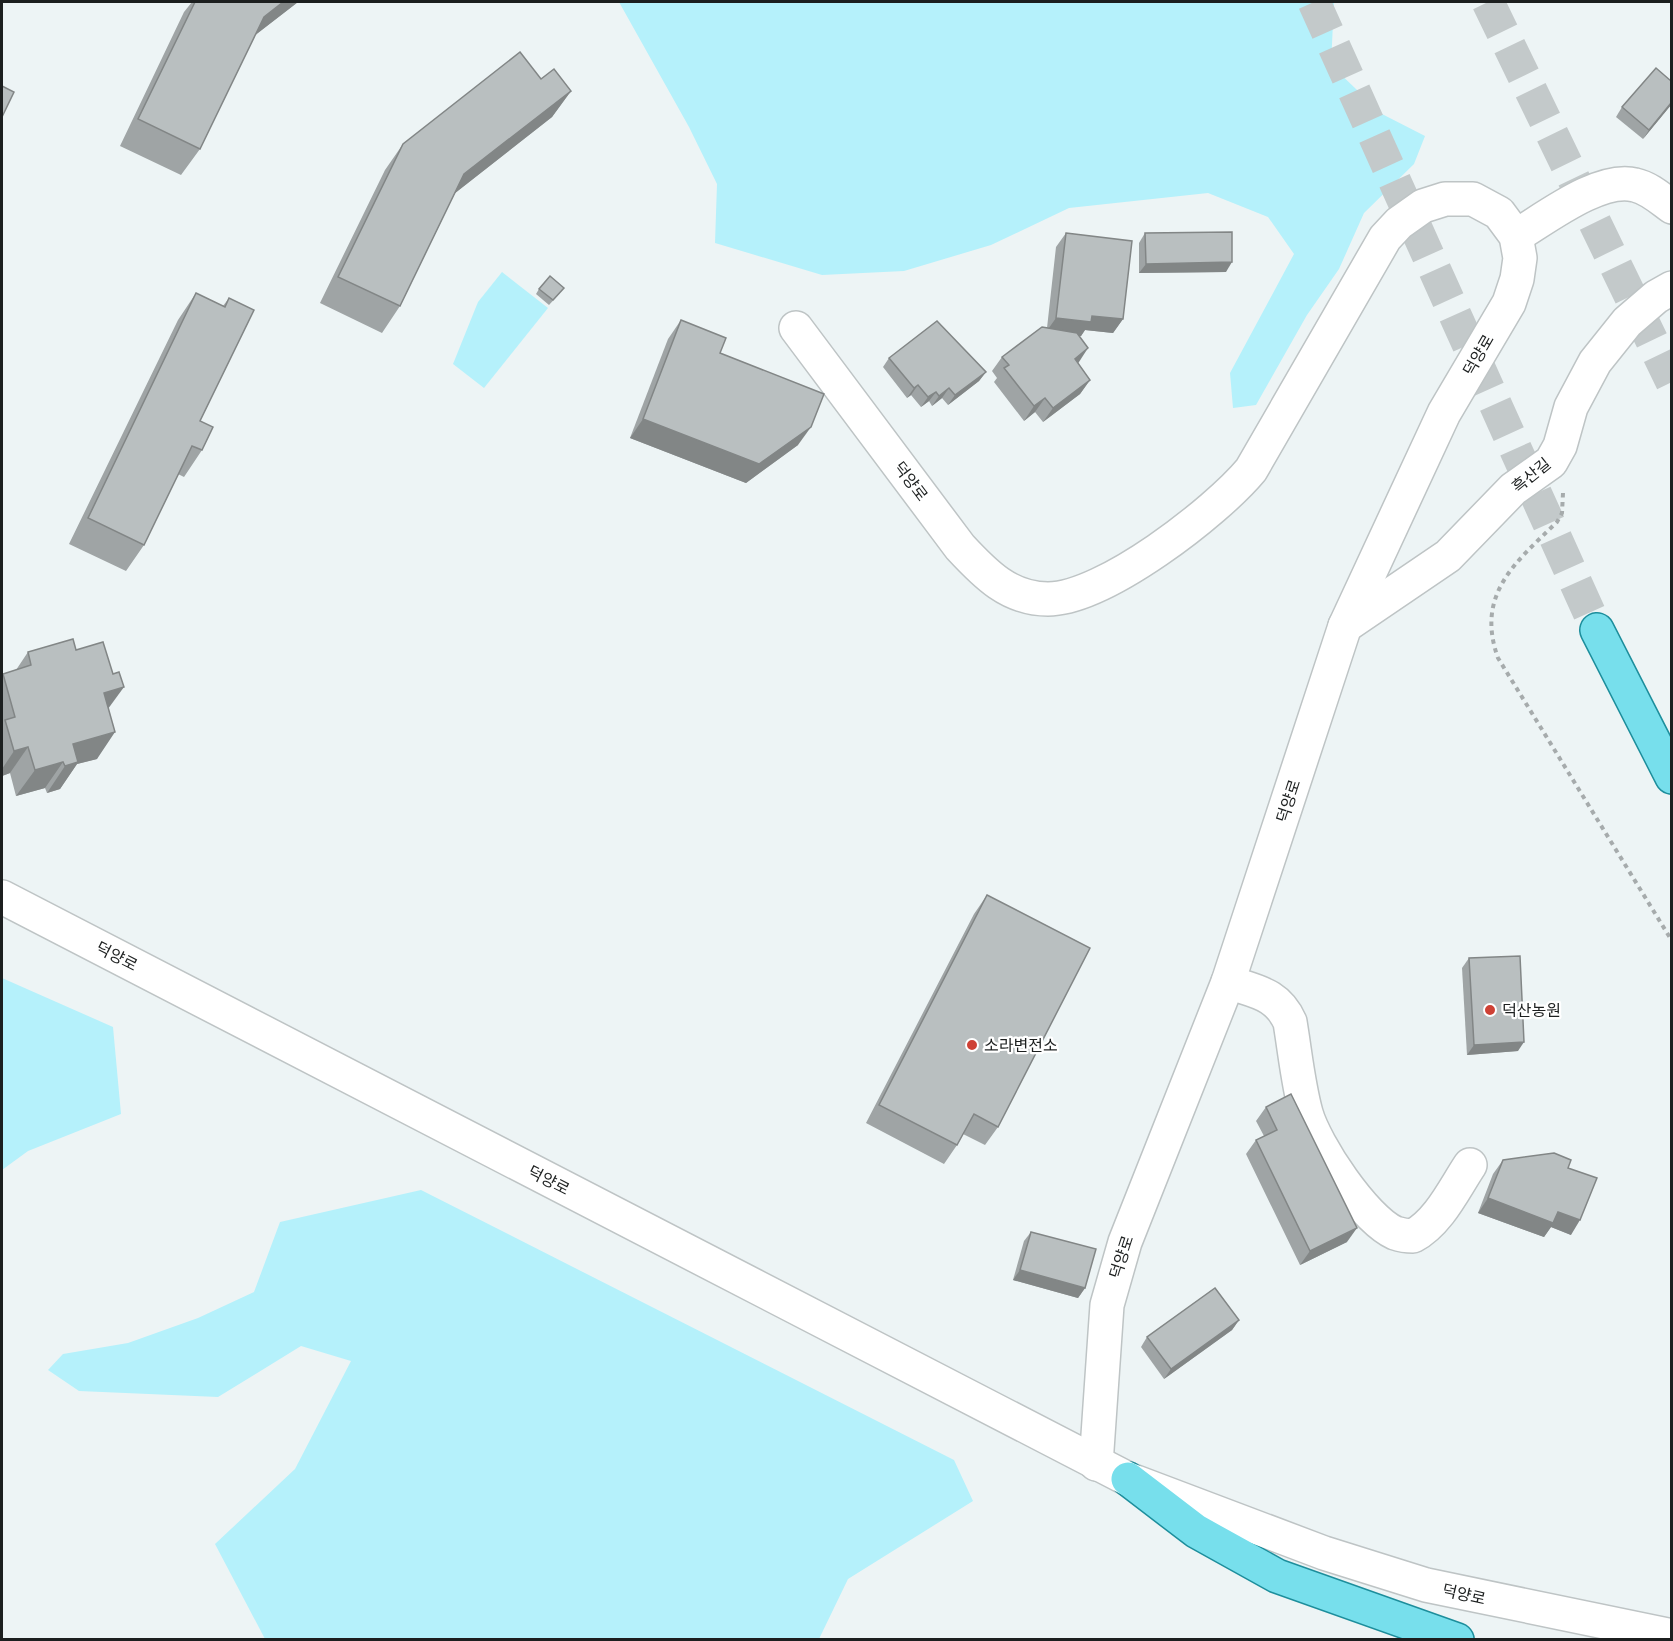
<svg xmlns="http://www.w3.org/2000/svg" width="1673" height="1641" viewBox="0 0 1673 1641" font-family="'Playfair Display','Noto Sans KR',serif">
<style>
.green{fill:#b5f1fb}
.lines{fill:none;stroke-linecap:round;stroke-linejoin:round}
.major-tunnel{stroke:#c3c9ca;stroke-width:33;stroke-dasharray:33 16;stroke-linecap:butt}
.minor-casing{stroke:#bec4c5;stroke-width:36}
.major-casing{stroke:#1d8e9c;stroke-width:36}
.path{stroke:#a6abac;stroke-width:4;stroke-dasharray:4.5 4.5;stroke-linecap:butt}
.minor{stroke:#fff;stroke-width:33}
.major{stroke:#77dfec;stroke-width:33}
.wall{fill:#9fa4a5}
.shaded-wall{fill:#828686}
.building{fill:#b9bfc0;stroke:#828686;stroke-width:1.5}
.poi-dot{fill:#ce4135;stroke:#fff;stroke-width:2}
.labels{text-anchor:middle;stroke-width:4.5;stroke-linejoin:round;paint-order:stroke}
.street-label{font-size:16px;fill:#1c1f1f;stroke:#fff}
.poi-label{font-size:16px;fill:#1c1f1f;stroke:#fff;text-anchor:start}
</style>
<rect width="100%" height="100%" fill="#edf4f5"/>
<g class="green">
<path d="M619,2H1334L1331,65L1382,114L1425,136L1414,164L1364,213L1339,269L1307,315L1256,405L1233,408L1230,373L1294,254L1268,217L1208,193L1069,208L991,245L904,271L822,275L715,243L717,184L689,127Z"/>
<path d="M502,272L548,308L484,388L453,364L478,302Z"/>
<path d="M2,978L113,1027L121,1114L28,1151L2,1170Z"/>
<path d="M421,1190L954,1460L973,1501L848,1579L819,1639H265L215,1544L295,1469L351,1361L301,1346L218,1397L79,1391L48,1370L63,1354L128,1343L198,1318L254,1292L280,1222Z"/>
</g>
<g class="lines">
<g class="major-tunnel">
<path d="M1314,2L1597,630"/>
<path d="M1488,2L1672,382"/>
</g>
<g class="minor-casing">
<g id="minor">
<path d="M1516,236C1546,218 1600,176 1635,185C1649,188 1661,199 1672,207"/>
<path d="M796,328L960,547C985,574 1009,599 1048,599C1104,599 1216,512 1251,470L1385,238L1399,223L1423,206L1445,199H1473L1499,213L1516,236L1520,258L1517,279L1509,303L1444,413L1345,626L1228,982L1125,1242L1107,1305L1096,1464"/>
<path d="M1345,626L1448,556L1513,489L1551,462L1560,446L1571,407L1595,362L1627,322L1656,297L1672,288"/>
<path d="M2,897L1128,1479L1324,1553L1426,1585L1672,1636"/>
<path d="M1228,982C1256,992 1277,993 1290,1022C1295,1052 1298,1084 1306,1113C1315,1145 1364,1219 1395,1233C1401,1235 1407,1236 1413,1236C1439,1222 1454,1189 1470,1165"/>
</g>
</g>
<g class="major-casing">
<g id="major">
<path d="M1597,630L1672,777"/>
<path d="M1128,1479L1196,1531L1277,1576L1457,1640"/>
</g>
</g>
<path class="path" d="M1563,493L1562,513L1557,522C1516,562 1475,594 1498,658L1672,941"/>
<use href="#minor" class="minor"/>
<use href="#major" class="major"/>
</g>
<g class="wall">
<path d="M192,2H298L254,36L200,149L181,175L120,146L184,12Z"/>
<path d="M541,79L571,91L552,117L455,193L400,306L382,333L320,303L385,170L403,144Z"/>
<path d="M1671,105L1643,139L1616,117L1622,107Z"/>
<path d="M1066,233L1123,319L1113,333L1085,330L1081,336H1079V362L1078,363L1090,380L1080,394L1043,422L1035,412L1024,421L994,382L997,378L992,371L1002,357L1047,328L1056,247Z"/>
<path d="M1145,233L1226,272L1139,273V243Z"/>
<path d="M539,289L560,293L549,305L536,294Z"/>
<path d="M196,293L223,306L229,298L200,421L202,450L184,477L178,474L144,545L126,571L69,544L178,320Z"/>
<path d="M681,320L720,353L798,445L746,483L630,438L668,339Z"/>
<path d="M889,358L986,372L979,381L948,405L942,398L932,406L929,401L921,407L911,395L907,398L883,367Z"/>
<path d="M76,650L108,709L97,759L77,764L60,789L47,793L45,788L16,796L10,773L2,776V675L3,674L16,670L28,652Z"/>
<path d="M987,895L998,1127L985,1145L963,1134L957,1145L944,1164L866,1123L974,914Z"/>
<path d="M1469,958L1518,1051L1467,1055L1462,968Z"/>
<path d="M1266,1107L1347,1242L1300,1265L1246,1154L1256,1140L1264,1136L1256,1121Z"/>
<path d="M1503,1160L1568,1168L1571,1235L1551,1227L1544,1237L1478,1213L1493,1174Z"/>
<path d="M1031,1232L1085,1288L1078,1298L1013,1280L1024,1241Z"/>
<path d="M1239,1320L1232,1330L1164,1379L1141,1347L1147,1337Z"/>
</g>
<g class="shaded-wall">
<path d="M283,2H298L245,43L264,17Z"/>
<path d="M571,91L552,117L445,201L464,174Z"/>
<path d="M1671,103V105L1643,139L1649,130Z"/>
<path d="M1232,262L1226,272L1139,273L1146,264Z"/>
<path d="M1092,316L1123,319L1113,333L1085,330L1081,336L1046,332L1056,318Z"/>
<path d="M1088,348L1079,362L1065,373L1075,359Z"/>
<path d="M986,372L979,381L948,405L955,395Z"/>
<path d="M1090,380L1080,394L1043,422L1053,408Z"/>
<path d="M918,385L911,395L907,398L914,388Z"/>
<path d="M949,388L942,398L932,406L939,396Z"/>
<path d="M936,392L929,401L921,407L928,397Z"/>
<path d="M1045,398L1035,412L1024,421L1034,406Z"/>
<path d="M643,419L811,427L798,445L746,483L630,438Z"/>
<path d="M124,687L105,713L104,693Z"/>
<path d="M115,732L97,759L77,764L60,789L47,793L65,766L63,762L45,788L16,796L35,770L73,744Z"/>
<path d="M28,747L10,773L2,776V769L14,751Z"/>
<path d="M1524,1042L1518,1051L1467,1055L1474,1045Z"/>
<path d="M1488,1198L1558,1212L1580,1220L1571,1235L1551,1227L1544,1237L1478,1213Z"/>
<path d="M1357,1228L1347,1242L1300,1265L1310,1251Z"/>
<path d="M1020,1270L1085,1288L1078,1298L1013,1280Z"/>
<path d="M1239,1320L1232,1330L1164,1379L1171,1369Z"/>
</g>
<g class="building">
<path d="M195,2H283L264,17L200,149L138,119Z"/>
<path d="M520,52L541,79L554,69L571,91L464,174L400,306L338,277L403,144Z"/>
<path d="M1656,68L1671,81V103L1649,130L1622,107Z"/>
<path d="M2,86L14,92L2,117Z"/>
<path d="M1232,232V262L1146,264L1145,233Z"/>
<path d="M1066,233L1132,241L1123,319L1092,316L1091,322L1056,318Z"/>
<path d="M550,276L564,288L553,300L539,289Z"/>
<path d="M196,293L225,307L229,298L254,310L200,421L213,427L202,450L192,446L144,545L88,518Z"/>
<path d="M681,320L726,338L720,353L824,394L811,427L759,464L643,419Z"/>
<path d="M937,321L986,372L955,395L949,388L939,396L936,392L928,397L918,385L914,388L889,358Z"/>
<path d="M1042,327L1077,333L1088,348L1075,359L1090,380L1053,408L1045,398L1034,406L1004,368L1009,365L1002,357Z"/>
<path d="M73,639L76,650L103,642L113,674L119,672L124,687L104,693L115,732L73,744L78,762L65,766L63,762L35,770L28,747L14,751L5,720L15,717L3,674L31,665L28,652Z"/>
<path d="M987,895L1090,948L998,1127L974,1114L957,1145L879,1105Z"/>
<path d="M1520,956L1524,1042L1474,1045L1469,958Z"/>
<path d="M1291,1094L1357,1228L1310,1251L1256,1140L1277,1130L1266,1107Z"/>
<path d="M1554,1153L1571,1160L1568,1168L1597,1178L1580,1220L1558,1212L1553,1223L1488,1198L1503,1160Z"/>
<path d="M1031,1232L1096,1249L1085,1288L1020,1270Z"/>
<path d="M1215,1288L1239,1320L1171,1369L1147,1337Z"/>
</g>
<g class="poi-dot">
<circle cx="1490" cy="1010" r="6"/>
<circle cx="972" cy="1045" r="6"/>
</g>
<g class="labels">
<g class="street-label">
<text transform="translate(1478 355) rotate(-60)" y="6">덕양로</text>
<text transform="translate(1531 475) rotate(-39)" y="6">흑산길</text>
<text transform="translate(911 481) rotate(53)" y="6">덕양로</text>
<text transform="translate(1288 801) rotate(-72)" y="6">덕양로</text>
<text transform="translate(117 956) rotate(27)" y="6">덕양로</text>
<text transform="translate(549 1180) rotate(27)" y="6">덕양로</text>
<text transform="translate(1121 1257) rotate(-72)" y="6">덕양로</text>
<text transform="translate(1464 1594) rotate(13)" y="6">덕양로</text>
</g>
<g class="poi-label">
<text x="1502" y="1016">덕산농원</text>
<text x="984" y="1051">소라변전소</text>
</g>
</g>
<rect width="1673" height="1641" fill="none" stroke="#1c1f1f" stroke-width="6"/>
</svg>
